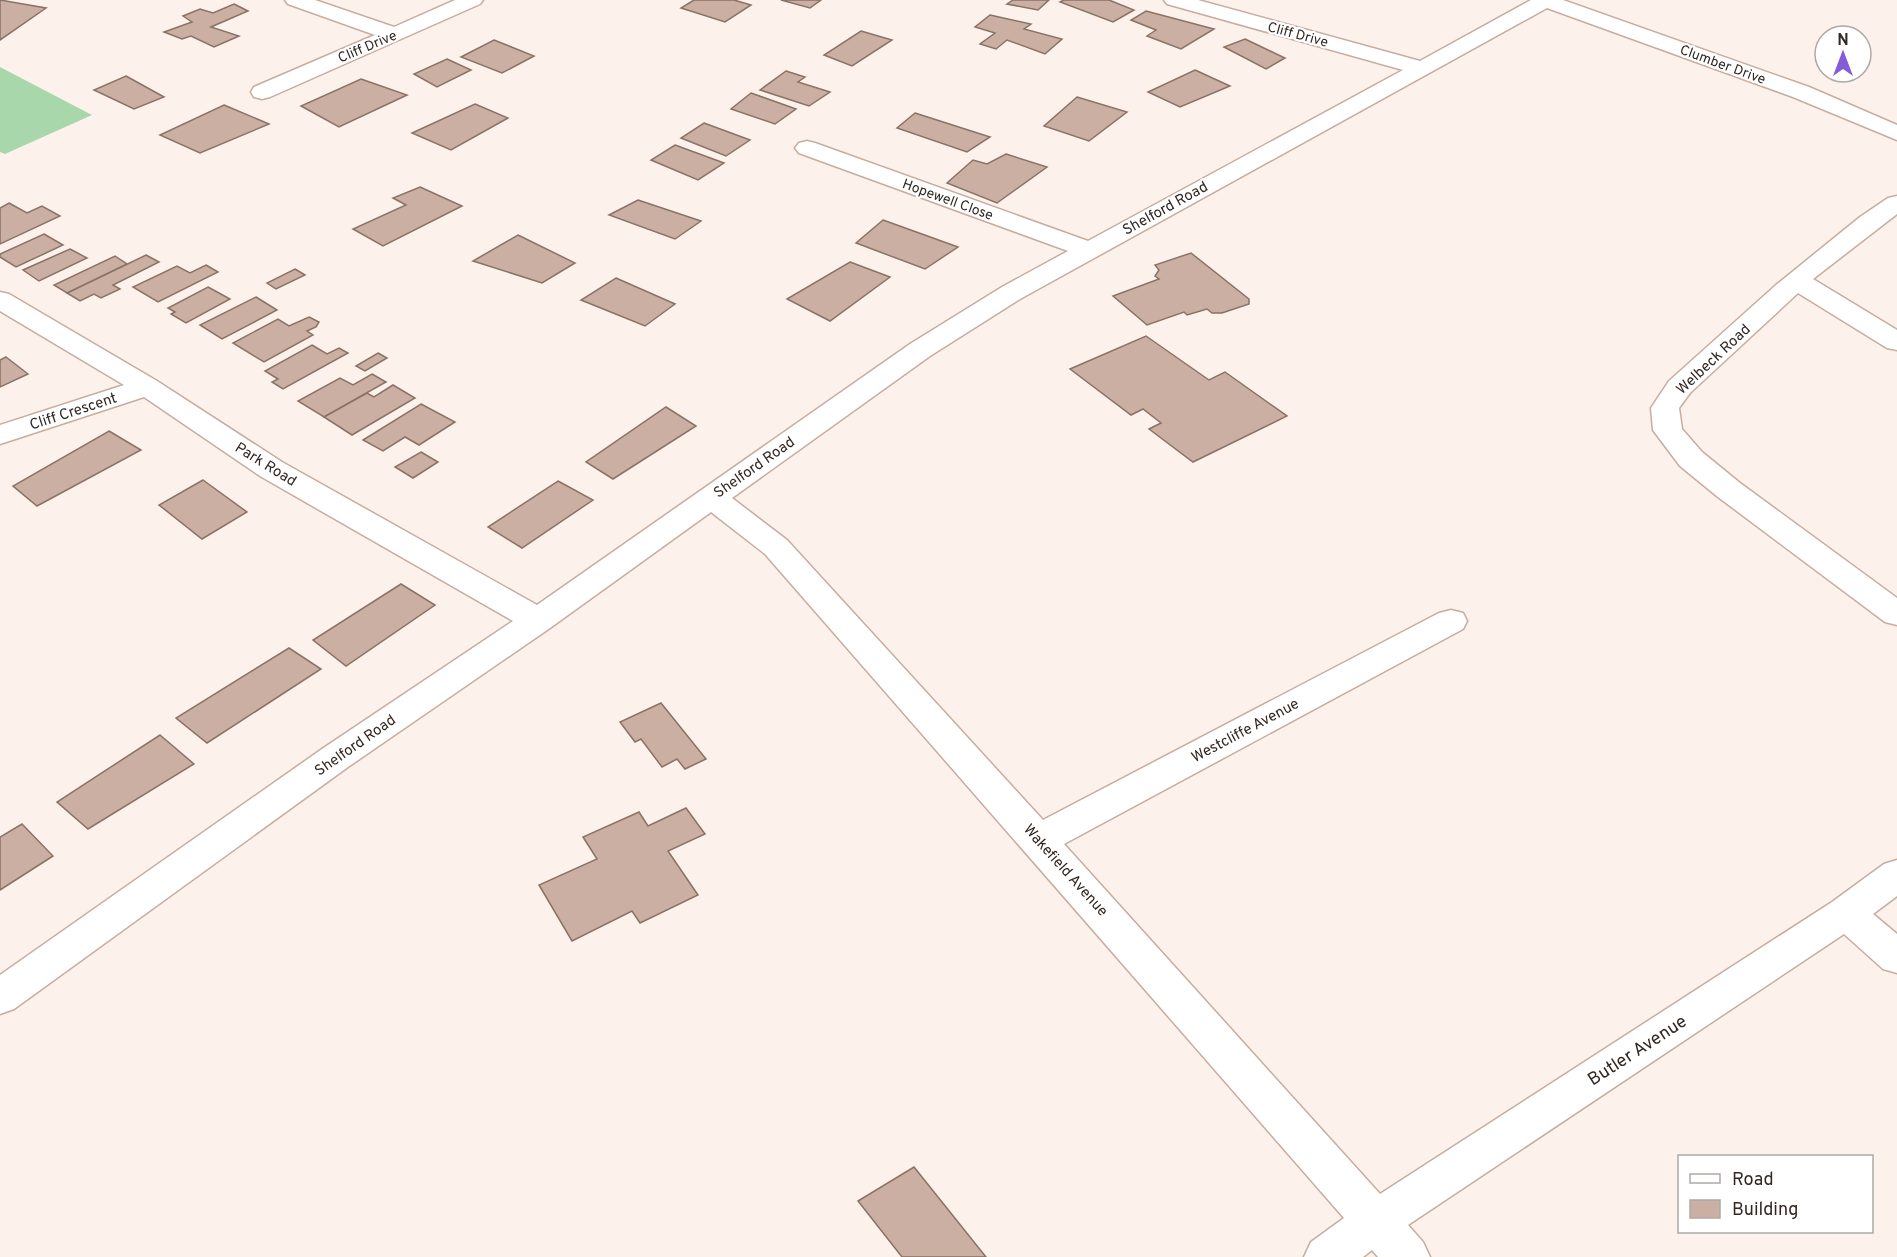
<svg xmlns="http://www.w3.org/2000/svg" width="1897" height="1257" viewBox="0 0 1897 1257" font-family="Overpass,sans-serif">
<style>
.green{fill:#a8d7ab}
.building{fill:#caafa2;stroke:#8a7265;stroke-width:1.5}
.lines{fill:none;stroke-linecap:round;stroke-linejoin:round}
.minor-casing{stroke:#c7ad9f;stroke-width:3}
.minor{fill:#fff;fill-rule:evenodd}
.labels{text-anchor:middle;stroke-width:4.5;stroke-linejoin:round;paint-order:stroke}
.far-street-label{font-size:14px;fill:#322823;stroke:#fff}
.street-label{font-size:15px;fill:#322823;stroke:#fff}
.near-street-label{font-size:18px;fill:#322823;stroke:#fff}
</style>
<rect width="100%" height="100%" fill="#fdf1ec"/>
<path class="green" d="M0,67L92,115L5,154L0,152Z"/>
<g class="building">
<path d="M0,0L46,8L0,40Z"/>
<path d="M694,0H734L751,5L725,22L681,8Z"/>
<path d="M781,0H821L810,8Z"/>
<path d="M1013,0H1049L1038,10L1007,4Z"/>
<path d="M1064,0H1109L1134,10L1113,22L1060,2Z"/>
<path d="M234,4L248,11L211,27L239,36L214,47L191,36L182,39L164,32L192,22L183,16L200,9L213,13Z"/>
<path d="M1146,11L1214,29L1181,49L1147,36L1156,30L1131,20Z"/>
<path d="M990,15L1031,24L1024,29L1062,39L1045,54L1007,40L996,49L980,44L995,33L975,27Z"/>
<path d="M861,31L892,40L852,66L824,55Z"/>
<path d="M1245,39L1285,58L1266,69L1224,47Z"/>
<path d="M494,40L534,56L502,73L461,57Z"/>
<path d="M447,59L471,70L437,87L414,74Z"/>
<path d="M1195,70L1230,86L1180,107L1148,92Z"/>
<path d="M786,71L805,77L798,82L830,92L809,106L760,90Z"/>
<path d="M126,76L164,97L134,109L94,90Z"/>
<path d="M361,79L407,95L339,127L301,106Z"/>
<path d="M751,93L796,109L775,124L731,109Z"/>
<path d="M1077,97L1127,112L1089,141L1044,126Z"/>
<path d="M475,104L508,118L451,150L412,133Z"/>
<path d="M224,105L269,124L200,153L160,135Z"/>
<path d="M915,113L990,137L967,152L897,128Z"/>
<path d="M704,123L750,140L726,156L681,138Z"/>
<path d="M675,145L724,163L698,180L651,160Z"/>
<path d="M1006,154L1047,167L997,203L947,183L973,160L987,164Z"/>
<path d="M420,187L462,206L383,246L353,229L406,205L393,198Z"/>
<path d="M638,200L701,221L675,239L609,215Z"/>
<path d="M9,203L27,213L42,206L60,216L0,244V208Z"/>
<path d="M883,220L958,247L925,269L856,243Z"/>
<path d="M44,234L63,245L16,267L0,257V254Z"/>
<path d="M518,235L575,263L542,283L473,261Z"/>
<path d="M70,249L87,258L39,281L23,270Z"/>
<path d="M1191,253L1249,299V304L1222,313H1212L1207,309L1187,315L1184,312L1147,325L1113,296L1159,279L1155,276L1159,270L1155,265Z"/>
<path d="M146,255L159,262L113,285L120,289L101,298L94,294L80,301L67,293Z"/>
<path d="M115,256L127,264L67,293L54,285Z"/>
<path d="M850,262L890,277L830,321L787,299Z"/>
<path d="M206,265L218,272L158,302L133,287L177,266L190,273Z"/>
<path d="M295,269L305,275L276,289L267,283Z"/>
<path d="M616,278L675,304L645,326L581,300Z"/>
<path d="M208,287L230,299L186,323L171,314L175,312L168,308Z"/>
<path d="M256,297L277,310L222,339L200,325Z"/>
<path d="M309,317L319,322L316,327L307,331L313,335L264,362L233,343L278,319L289,326Z"/>
<path d="M1146,336L1209,380L1225,372L1287,416L1193,462L1149,429L1161,423L1143,409L1131,415L1070,369Z"/>
<path d="M312,345L327,354L339,348L348,353L283,389L272,382L278,379L265,371Z"/>
<path d="M378,353L387,358L365,371L356,366Z"/>
<path d="M6,357L28,374L0,387V360Z"/>
<path d="M372,374L386,382L324,417L298,401L340,378L353,385Z"/>
<path d="M393,385L415,398L352,435L324,417L367,393L374,397Z"/>
<path d="M421,404L455,422L419,445L405,437L383,451L363,440Z"/>
<path d="M666,407L696,426L613,479L586,462Z"/>
<path d="M109,431L141,450L37,506L13,486Z"/>
<path d="M421,452L438,462L413,478L395,467Z"/>
<path d="M203,480L247,512L202,539L159,505Z"/>
<path d="M558,481L593,500L522,548L488,527Z"/>
<path d="M401,584L435,605L346,666L313,640Z"/>
<path d="M289,648L321,669L207,743L176,718Z"/>
<path d="M661,703L706,759L685,769L677,759L662,767L641,739L635,742L620,722Z"/>
<path d="M160,735L194,764L88,829L57,802Z"/>
<path d="M686,808L705,834L668,851L698,895L640,923L632,911L572,941L539,885L597,859L583,837L639,812L648,826Z"/>
<path d="M22,824L53,856L0,890V837Z"/>
<path d="M914,1167L986,1257H902L858,1201Z"/>
</g>
<g class="lines">
<g class="minor-casing">
<g id="minor">
<path d="M285,0H315L394,27L455,0H483L480,4L270,97L262,99L254,97L251,92L254,87L375,35L288,4Z"/>
<path d="M1164,0H1198L1420,61L1531,0H1563L1809,87L1897,125V140L1793,97L1547,8L1020,299L930,356L732,498L787,540L1043,820L1439,613L1451,610L1463,613L1467,621L1463,629L1064,844L1380,1194L1832,902L1884,864L1897,860V896L1873,914L1897,934V973L1883,969L1844,934L1408,1225L1423,1242L1430,1257H1378L1372,1250L1363,1257H1304L1311,1242L1344,1218L765,554L711,512L550,628L348,767L14,1009L0,1014V975L322,749L513,621L260,476L144,397L0,444V425L124,385L0,311V292L9,294L157,381L282,462L537,605L910,344L1002,287L1068,251L799,153L795,148L799,143L807,141L815,143L1088,241L1403,70L1167,4Z"/>
<path d="M1897,196V214L1813,279L1897,330V350L1887,348L1798,293L1690,393L1679,408L1682,429L1702,452L1740,483L1897,598V625L1885,622L1718,497L1680,466L1653,430L1651,408L1669,381L1776,285L1860,217L1888,198Z"/>
</g>
</g>
<use href="#minor" class="minor"/>
</g>
<g class="labels">
<g class="far-street-label">
<text transform="translate(1298 34) rotate(15)" y="5">Cliff Drive</text>
<text transform="translate(367 46) rotate(-23)" y="5">Cliff Drive</text>
<text transform="translate(1723 64) rotate(20)" y="5">Clumber Drive</text>
<text transform="translate(948 199) rotate(20)" y="5">Hopewell Close</text>
</g>
<g class="street-label">
<text transform="translate(1165 208) rotate(-29)" y="5">Shelford Road</text>
<text transform="translate(1713 359) rotate(-43)" y="5">Welbeck Road</text>
<text transform="translate(73 411) rotate(-18)" y="5">Cliff Crescent</text>
<text transform="translate(266 464) rotate(32)" y="5">Park Road</text>
<text transform="translate(754 467) rotate(-35)" y="5">Shelford Road</text>
<text transform="translate(1245 730) rotate(-28)" y="5">Westcliffe Avenue</text>
<text transform="translate(355 745) rotate(-35)" y="5">Shelford Road</text>
<text transform="translate(1066 870) rotate(48)" y="5">Wakefield Avenue</text>
</g>
<g class="near-street-label">
<text transform="translate(1637 1050) rotate(-33)" y="6">Butler Avenue</text>
</g>
</g>
<rect x="1678" y="1155" width="195" height="78" fill="#ffffff" stroke="#ada9a7" stroke-width="1.5"/>
<rect x="1690" y="1174" width="30" height="9" fill="#ffffff" stroke="#ada9a7" stroke-width="1.5"/>
<text x="1732" y="1185" font-size="18" fill="#322823">Road</text>
<rect x="1690" y="1200" width="30" height="18" fill="#caafa2" stroke="#ada9a7" stroke-width="1.5"/>
<text x="1732" y="1215" font-size="18" fill="#322823">Building</text>
<g transform="translate(1843 54)"><circle r="28" fill="#ffffff" stroke="#ada9a7" stroke-width="1.5"/>
<path d="M0-4.5L10 22L0 15L-10 22Z" fill="#835cd6"/>
<text y="-9" font-size="16" font-weight="bold" text-anchor="middle" fill="#322823">N</text>
</g>
</svg>
